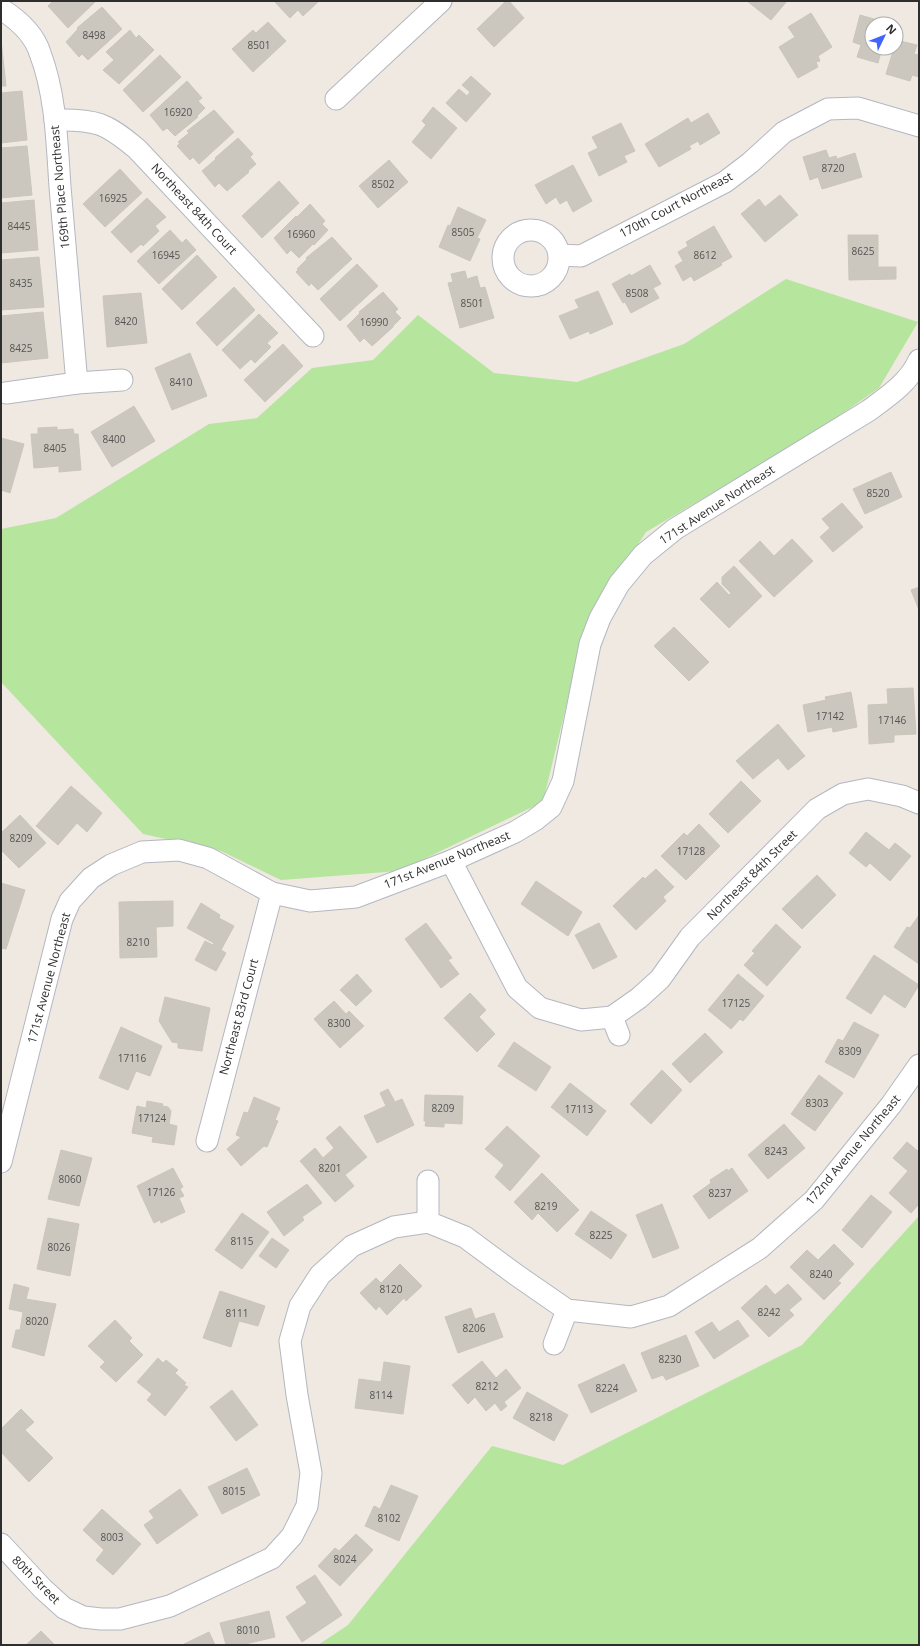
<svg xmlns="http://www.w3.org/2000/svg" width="920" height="1646" viewBox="0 0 920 1646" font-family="'Open Sans',sans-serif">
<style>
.green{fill:#b6e59e}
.building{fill:#cbc7bf;stroke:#cbc5ba}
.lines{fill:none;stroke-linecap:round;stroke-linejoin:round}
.minor-casing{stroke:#b4b7c1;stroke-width:23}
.minor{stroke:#fff;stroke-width:21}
.labels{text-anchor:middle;stroke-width:4;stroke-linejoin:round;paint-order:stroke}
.number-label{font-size:10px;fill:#555452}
.street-label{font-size:12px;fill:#2e2e2e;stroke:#fff}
</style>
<rect width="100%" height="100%" fill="#efe9e1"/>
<g class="green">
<path d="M786,279L918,322L879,388L817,431L646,532L586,624L543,802L399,871L281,880L221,851L143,834L1,682V529L56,518L209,424L257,418L312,368L373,360L418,315L494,373L577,382L684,344Z"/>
<path d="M919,1216V1645H318L348,1625L492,1446L563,1465L802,1345Z"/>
</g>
<g class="building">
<path d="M53,1H96L68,28L48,6Z"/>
<path d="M274,1H319L303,16L298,10L290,18Z"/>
<path d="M506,1H509L524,18L494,47L477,29Z"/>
<path d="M747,1H787L771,20Z"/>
<path d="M102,7L122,29L88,60L82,54L79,57L66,42L78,29L77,28Z"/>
<path d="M811,13L832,47L818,56L820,61L816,62L818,67L798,78L779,47L795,37L788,27Z"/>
<path d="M860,15L888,23L872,24V48H882L878,63L857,57L861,45L853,42Z"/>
<path d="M268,22L286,41L253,72L232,49L253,30L256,33Z"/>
<path d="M130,30L136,38L139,35L154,50L119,84L103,70L114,60L106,52Z"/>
<path d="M1,40L6,86H1Z"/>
<path d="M896,40L917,45L914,54L919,55V77L912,75L910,81L886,74L894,48H896Z"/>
<path d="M160,55L181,77L143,112L123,90Z"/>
<path d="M471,76L491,94L466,122L446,103L459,89L467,96L470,92L462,85Z"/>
<path d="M187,81L202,98L198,101L205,108L197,116L198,117L175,136L167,128L163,131L150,115Z"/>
<path d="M22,91L27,140L1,143V93Z"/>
<path d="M433,107L457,128L431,159L412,142L426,125L422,121Z"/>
<path d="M214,110L234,132L199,164L193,157L190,160L177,146L180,143L178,142L189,133L187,131Z"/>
<path d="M708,113L720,133L700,145L698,141L689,146L691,149L659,167L645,144L688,118L691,123Z"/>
<path d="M621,123L635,151L624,156L627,162L599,176L588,153L598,148L592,137Z"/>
<path d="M238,138L253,154L250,157L256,164L248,171L249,172L227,191L219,183L215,187L202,171L216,159L215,158Z"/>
<path d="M27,146L32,195L1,198V148Z"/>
<path d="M826,150L829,158L836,156L837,159L855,153L862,177L822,189L818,177L810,180L803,157Z"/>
<path d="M389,160L408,182L378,208L359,186Z"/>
<path d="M573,165L592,201L573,212L567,200L560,204L556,197L546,204L535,185Z"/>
<path d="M120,169L142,193L105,227L83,204Z"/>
<path d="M279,181L299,203L262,238L242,216Z"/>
<path d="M780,195L798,215L765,242L741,214L759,199L765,207Z"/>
<path d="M147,198L166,217L155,226L159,231L143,246L141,244L131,253L111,232Z"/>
<path d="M34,200L38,250L1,253V203Z"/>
<path d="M310,204L325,221L322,224L328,230L314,245L313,244L299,258L291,250L287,254L274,238L296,216L297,217Z"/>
<path d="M458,207L486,220L477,238L480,239L470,261L439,247L448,225L450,226Z"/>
<path d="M714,226L732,257L721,263L722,265L694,281L691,276L683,281L675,266L683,261L678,252L688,246L686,242Z"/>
<path d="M170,230L182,243L186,239L196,250L159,284L137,261Z"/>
<path d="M848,235H878V267H896V279L849,280Z"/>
<path d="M332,237L352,259L318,290L311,283L309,286L296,272L298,270L297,269L307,259L306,258Z"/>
<path d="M197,255L217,277L182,310L162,289Z"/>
<path d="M39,257L44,307L1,310V260Z"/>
<path d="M357,264L378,286L340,321L320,299Z"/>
<path d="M650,265L661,284L653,288L659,298L631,313L625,302L623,303L612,284L630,274L631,276Z"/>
<path d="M465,271L467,279L477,276L480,288L485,287L494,318L460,328L448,283L453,282L451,274Z"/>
<path d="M234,287L255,310L217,346L196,323Z"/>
<path d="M598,291L613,324L590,334L589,331L570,339L559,316L579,308L575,300Z"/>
<path d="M383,292L398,309L395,312L401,318L393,326V327L372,346L364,338L360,342L347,326L360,313L359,312Z"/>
<path d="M141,293L147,343L107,347L103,296Z"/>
<path d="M43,312L48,358L1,363V316Z"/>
<path d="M259,314L278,333L267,343L271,347L255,363L251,359L240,369L222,350Z"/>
<path d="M283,344L303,366L265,402L244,380Z"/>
<path d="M190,353L207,396L172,410L155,368Z"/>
<path d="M134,406L155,441L112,467L91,432Z"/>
<path d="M57,427V430L73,429L74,434H78L81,470L59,472V466L34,468L31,434H38V428Z"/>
<path d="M1,438L24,444L10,493L1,490Z"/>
<path d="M891,472L902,497L865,514L853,489Z"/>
<path d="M842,503L863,527L833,552L820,537L830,528L822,519Z"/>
<path d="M792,539L813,561L774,597L739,561L760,541L774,556Z"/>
<path d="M734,566L762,596L729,628L700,599L717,582L729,595L731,593L722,584V577Z"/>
<path d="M919,587V610L911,590Z"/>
<path d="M674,627L709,662L689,681L654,646Z"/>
<path d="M913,688L916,734L894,735V742L869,744L868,705L888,704L887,689Z"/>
<path d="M851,692L857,727L833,732L832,727L808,732L803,705L826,700L825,697Z"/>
<path d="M778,724L805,756L788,770L778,758L753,779L736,761Z"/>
<path d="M741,781L761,801L728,833L709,814Z"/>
<path d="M71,786L102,813L87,832L77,823L58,845L36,826Z"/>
<path d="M20,815L46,843L19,868L1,850V833Z"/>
<path d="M699,824L720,846L686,880L661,856L684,833L687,836Z"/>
<path d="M866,832L889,850L895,843L911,856L890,881L870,863L866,867L849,853Z"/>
<path d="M656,869L674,887L663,897L666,901L636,930L613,906L643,877L645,879Z"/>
<path d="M817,875L836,895L802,929L782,909Z"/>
<path d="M536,881L582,912L568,936L521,904Z"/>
<path d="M1,883L25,890L6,949L1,948Z"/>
<path d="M173,901V926L156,927L157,957L120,958L119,902Z"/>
<path d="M201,903L220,915L219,918L234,926L221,950L226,953L216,971L195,960L205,941L213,945L214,943L187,928Z"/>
<path d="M919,915V964L894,947L907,927L910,928Z"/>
<path d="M426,923L452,958L448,960L459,974L441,988L405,939Z"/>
<path d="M599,923L617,957L593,969L575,935Z"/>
<path d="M776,924L801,947L767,986L744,965L755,953L752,951Z"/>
<path d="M874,955L919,985L905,1008L884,994L871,1014L846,998Z"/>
<path d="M357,974L372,991L356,1006L340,990Z"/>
<path d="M738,974L764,996L743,1021L740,1019L731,1029L708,1010Z"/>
<path d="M470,993L486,1010L479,1017L495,1034L477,1052L444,1018Z"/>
<path d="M165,997L210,1008L202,1051L178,1048V1043L172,1042L159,1021Z"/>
<path d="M334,1001L346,1014L349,1011L364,1026L340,1048L314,1019Z"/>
<path d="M854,1022L879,1035L854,1078L825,1062L838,1039L843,1041Z"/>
<path d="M121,1027L162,1046L150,1076L136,1071L128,1090L99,1078Z"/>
<path d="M705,1033L723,1052L690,1083L672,1064Z"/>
<path d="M514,1042L551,1067L536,1091L498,1066Z"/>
<path d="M662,1070L682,1090L651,1124L630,1104Z"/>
<path d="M819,1075L843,1093L815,1131L791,1114Z"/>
<path d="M570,1083L606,1111L587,1136L551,1107Z"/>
<path d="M388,1089L395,1102L402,1099L414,1125L377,1143L364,1116L386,1106L380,1093Z"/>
<path d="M425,1095L463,1096L462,1124L444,1123V1127L425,1126L426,1121H424Z"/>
<path d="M254,1097L280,1108L275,1120L278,1121L267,1147L264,1146L241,1166L227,1149L241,1137L236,1135L244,1112L248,1113Z"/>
<path d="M147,1101L163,1104L162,1106L168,1107L171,1111L169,1124L177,1126L174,1145L152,1142L153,1137L132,1133L137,1106L146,1108Z"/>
<path d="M784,1124L805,1148L768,1179L748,1155Z"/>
<path d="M340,1126L367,1157L345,1175L354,1186L335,1202L300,1161L315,1148L323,1158L334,1148L326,1138Z"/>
<path d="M507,1126L540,1156L510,1191L495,1177L504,1165L485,1149Z"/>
<path d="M907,1142L919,1152V1204L911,1213L889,1193L908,1171L893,1158Z"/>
<path d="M61,1150L92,1158L79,1206L48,1199Z"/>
<path d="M173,1168L183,1187L180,1189L184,1196L179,1198L185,1212L161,1223L160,1220L154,1223L137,1186Z"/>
<path d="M732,1168L748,1191L709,1219L693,1196L711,1183L710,1180L727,1169L728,1171Z"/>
<path d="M542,1173L579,1210L557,1232L538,1213L532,1220L514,1202Z"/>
<path d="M307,1184L322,1203L302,1217L304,1220L284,1236L267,1212Z"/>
<path d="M871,1195L892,1212L862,1248L842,1230Z"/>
<path d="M662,1204L679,1248L653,1258L636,1215Z"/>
<path d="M591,1211L627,1235L611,1259L575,1234Z"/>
<path d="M242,1213L269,1232L242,1269L215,1250Z"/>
<path d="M48,1218L79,1224L70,1276L37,1269Z"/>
<path d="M272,1238L289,1250L276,1268L259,1256Z"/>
<path d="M834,1244L854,1264L838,1281L841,1283L824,1300L790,1267L807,1250L818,1260Z"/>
<path d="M400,1264L422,1286L406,1301L404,1298L387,1315L379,1306L376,1310L360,1293L376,1278L381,1283Z"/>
<path d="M14,1284L29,1288L26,1299L56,1304L44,1356L12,1347L16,1330H20L23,1312L9,1309Z"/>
<path d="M788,1284L802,1299L789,1310L794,1315L769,1337L741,1308L766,1285L775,1295Z"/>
<path d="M220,1291L265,1306L258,1326L239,1321L231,1347L203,1338Z"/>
<path d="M471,1308L475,1319L494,1313L503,1337L458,1353L445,1317Z"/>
<path d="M115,1320L132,1338L129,1341L143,1355L116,1382L100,1367L105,1362L88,1346Z"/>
<path d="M738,1320L749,1336L714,1359L695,1332L712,1322L719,1332Z"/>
<path d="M686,1335L699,1366L666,1380L663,1375L652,1379L641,1353Z"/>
<path d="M158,1358L163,1363L166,1360L178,1370L175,1373L186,1383L184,1385L188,1387L165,1416L147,1400L152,1394L137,1382Z"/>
<path d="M482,1361L496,1378L506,1369L521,1388L504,1402L507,1406L501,1411L495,1403L486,1411L475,1397L468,1404L452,1385Z"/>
<path d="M384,1362L410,1366L403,1414L355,1408L359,1379L381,1382Z"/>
<path d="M624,1364L637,1391L591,1413L578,1385Z"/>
<path d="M232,1390L258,1425L236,1441L210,1407Z"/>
<path d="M527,1392L568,1415L554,1441L513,1418Z"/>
<path d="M21,1409L34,1422L25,1430L53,1458L29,1482L1,1452V1429Z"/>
<path d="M247,1468L260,1495L222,1514L208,1487Z"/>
<path d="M391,1485L418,1496L399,1541L365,1526L374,1506L380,1509Z"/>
<path d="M180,1489L198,1515L157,1544L144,1525L154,1518L149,1511Z"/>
<path d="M102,1509L141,1544L113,1575L96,1560L104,1550L83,1530Z"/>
<path d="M356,1534L373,1550L340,1586L318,1566L335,1548L339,1551Z"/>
<path d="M315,1575L342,1615L302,1642L286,1617L307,1603L296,1587Z"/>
<path d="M269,1611L275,1637L241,1645H226L220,1623Z"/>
<path d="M41,1631L55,1645H26Z"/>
<path d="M209,1632L215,1645H182Z"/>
</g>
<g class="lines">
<g class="minor-casing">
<g id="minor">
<path d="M1,9C17,19 34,34 40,53C56,95 57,143 60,187C66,253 71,318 77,383"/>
<path d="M336,99L441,1"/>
<path d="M55,120C96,119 106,123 137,149L313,336"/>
<circle cx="531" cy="258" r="28"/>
<path d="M559,255L581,256L725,182L750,163L784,132L828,109L858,108L919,126"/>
<path d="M6,393L77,383L122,380"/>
<path d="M451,861L517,988L540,1008L581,1020L612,1017L639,998L660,979L690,937L817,809L843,794L868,789L902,796L919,803"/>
<path d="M612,1017L619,1035"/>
<path d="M207,1141L272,893"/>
<path d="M1,1162L62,919L70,901L91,878L111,865L142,852L179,850L208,858L272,893L310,901L356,897L451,861L515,832L535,820L551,807L563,781L590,644L600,618L619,584L643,555L675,529L868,411C887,397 909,383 919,360"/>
<path d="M428,1222V1181"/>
<path d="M554,1344L567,1310"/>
<path d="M1,1544L43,1589L64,1608L83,1617L101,1619H120L170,1606L272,1558L292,1536L307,1506L311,1473L297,1395L290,1341L300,1306L320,1275L352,1246L394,1227L428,1222L465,1237L515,1274L567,1310L631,1317L669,1306L760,1248L814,1200L891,1105L919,1065"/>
</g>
</g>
<use href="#minor" class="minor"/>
</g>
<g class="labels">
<g class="number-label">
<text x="94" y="39">8498</text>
<text x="259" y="49">8501</text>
<text x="178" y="116">16920</text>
<text x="833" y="172">8720</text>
<text x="383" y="188">8502</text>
<text x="113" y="202">16925</text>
<text x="19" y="230">8445</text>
<text x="463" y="236">8505</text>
<text x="301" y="238">16960</text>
<text x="863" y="255">8625</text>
<text x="166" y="259">16945</text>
<text x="705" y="259">8612</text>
<text x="21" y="287">8435</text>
<text x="637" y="297">8508</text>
<text x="472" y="307">8501</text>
<text x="126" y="325">8420</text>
<text x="374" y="326">16990</text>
<text x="21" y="352">8425</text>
<text x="181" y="386">8410</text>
<text x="114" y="443">8400</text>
<text x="55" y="452">8405</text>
<text x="878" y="497">8520</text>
<text x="830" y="720">17142</text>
<text x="892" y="724">17146</text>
<text x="21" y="842">8209</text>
<text x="691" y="855">17128</text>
<text x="138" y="946">8210</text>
<text x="736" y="1007">17125</text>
<text x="339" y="1027">8300</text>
<text x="850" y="1055">8309</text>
<text x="132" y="1062">17116</text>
<text x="817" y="1107">8303</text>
<text x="443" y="1112">8209</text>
<text x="579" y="1113">17113</text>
<text x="152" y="1122">17124</text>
<text x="776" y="1155">8243</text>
<text x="330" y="1172">8201</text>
<text x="70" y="1183">8060</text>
<text x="161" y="1196">17126</text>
<text x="720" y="1197">8237</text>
<text x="546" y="1210">8219</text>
<text x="601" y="1239">8225</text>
<text x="242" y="1245">8115</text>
<text x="59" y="1251">8026</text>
<text x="821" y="1278">8240</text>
<text x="391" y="1293">8120</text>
<text x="769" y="1316">8242</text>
<text x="237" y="1317">8111</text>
<text x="37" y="1325">8020</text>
<text x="474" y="1332">8206</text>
<text x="670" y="1363">8230</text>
<text x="487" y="1390">8212</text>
<text x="607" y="1392">8224</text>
<text x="381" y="1399">8114</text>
<text x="541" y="1421">8218</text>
<text x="234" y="1495">8015</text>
<text x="389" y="1522">8102</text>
<text x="112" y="1541">8003</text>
<text x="345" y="1563">8024</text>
<text x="248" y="1634">8010</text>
</g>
<g class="street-label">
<text transform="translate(60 187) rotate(-95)" y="4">169th Place Northeast</text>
<text transform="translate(676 205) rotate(-28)" y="4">170th Court Northeast</text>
<text transform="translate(194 209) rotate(47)" y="4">Northeast 84th Court</text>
<text transform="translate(717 505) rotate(-33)" y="4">171st Avenue Northeast</text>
<text transform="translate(447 860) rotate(-22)" y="4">171st Avenue Northeast</text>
<text transform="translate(752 875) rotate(-45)" y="4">Northeast 84th Street</text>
<text transform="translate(49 978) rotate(-75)" y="4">171st Avenue Northeast</text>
<text transform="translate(239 1017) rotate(-75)" y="4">Northeast 83rd Court</text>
<text transform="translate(853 1150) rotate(-50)" y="4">172nd Avenue Northeast</text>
<text transform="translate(36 1580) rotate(45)" y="4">80th Street</text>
</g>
</g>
<rect width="920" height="1646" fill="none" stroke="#2e2e2e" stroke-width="4"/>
<g transform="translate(884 36) rotate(47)"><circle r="19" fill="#ffffff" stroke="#ababab"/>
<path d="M0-3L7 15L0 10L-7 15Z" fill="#4264fb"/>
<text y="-6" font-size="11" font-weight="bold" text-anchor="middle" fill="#2e2e2e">N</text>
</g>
</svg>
